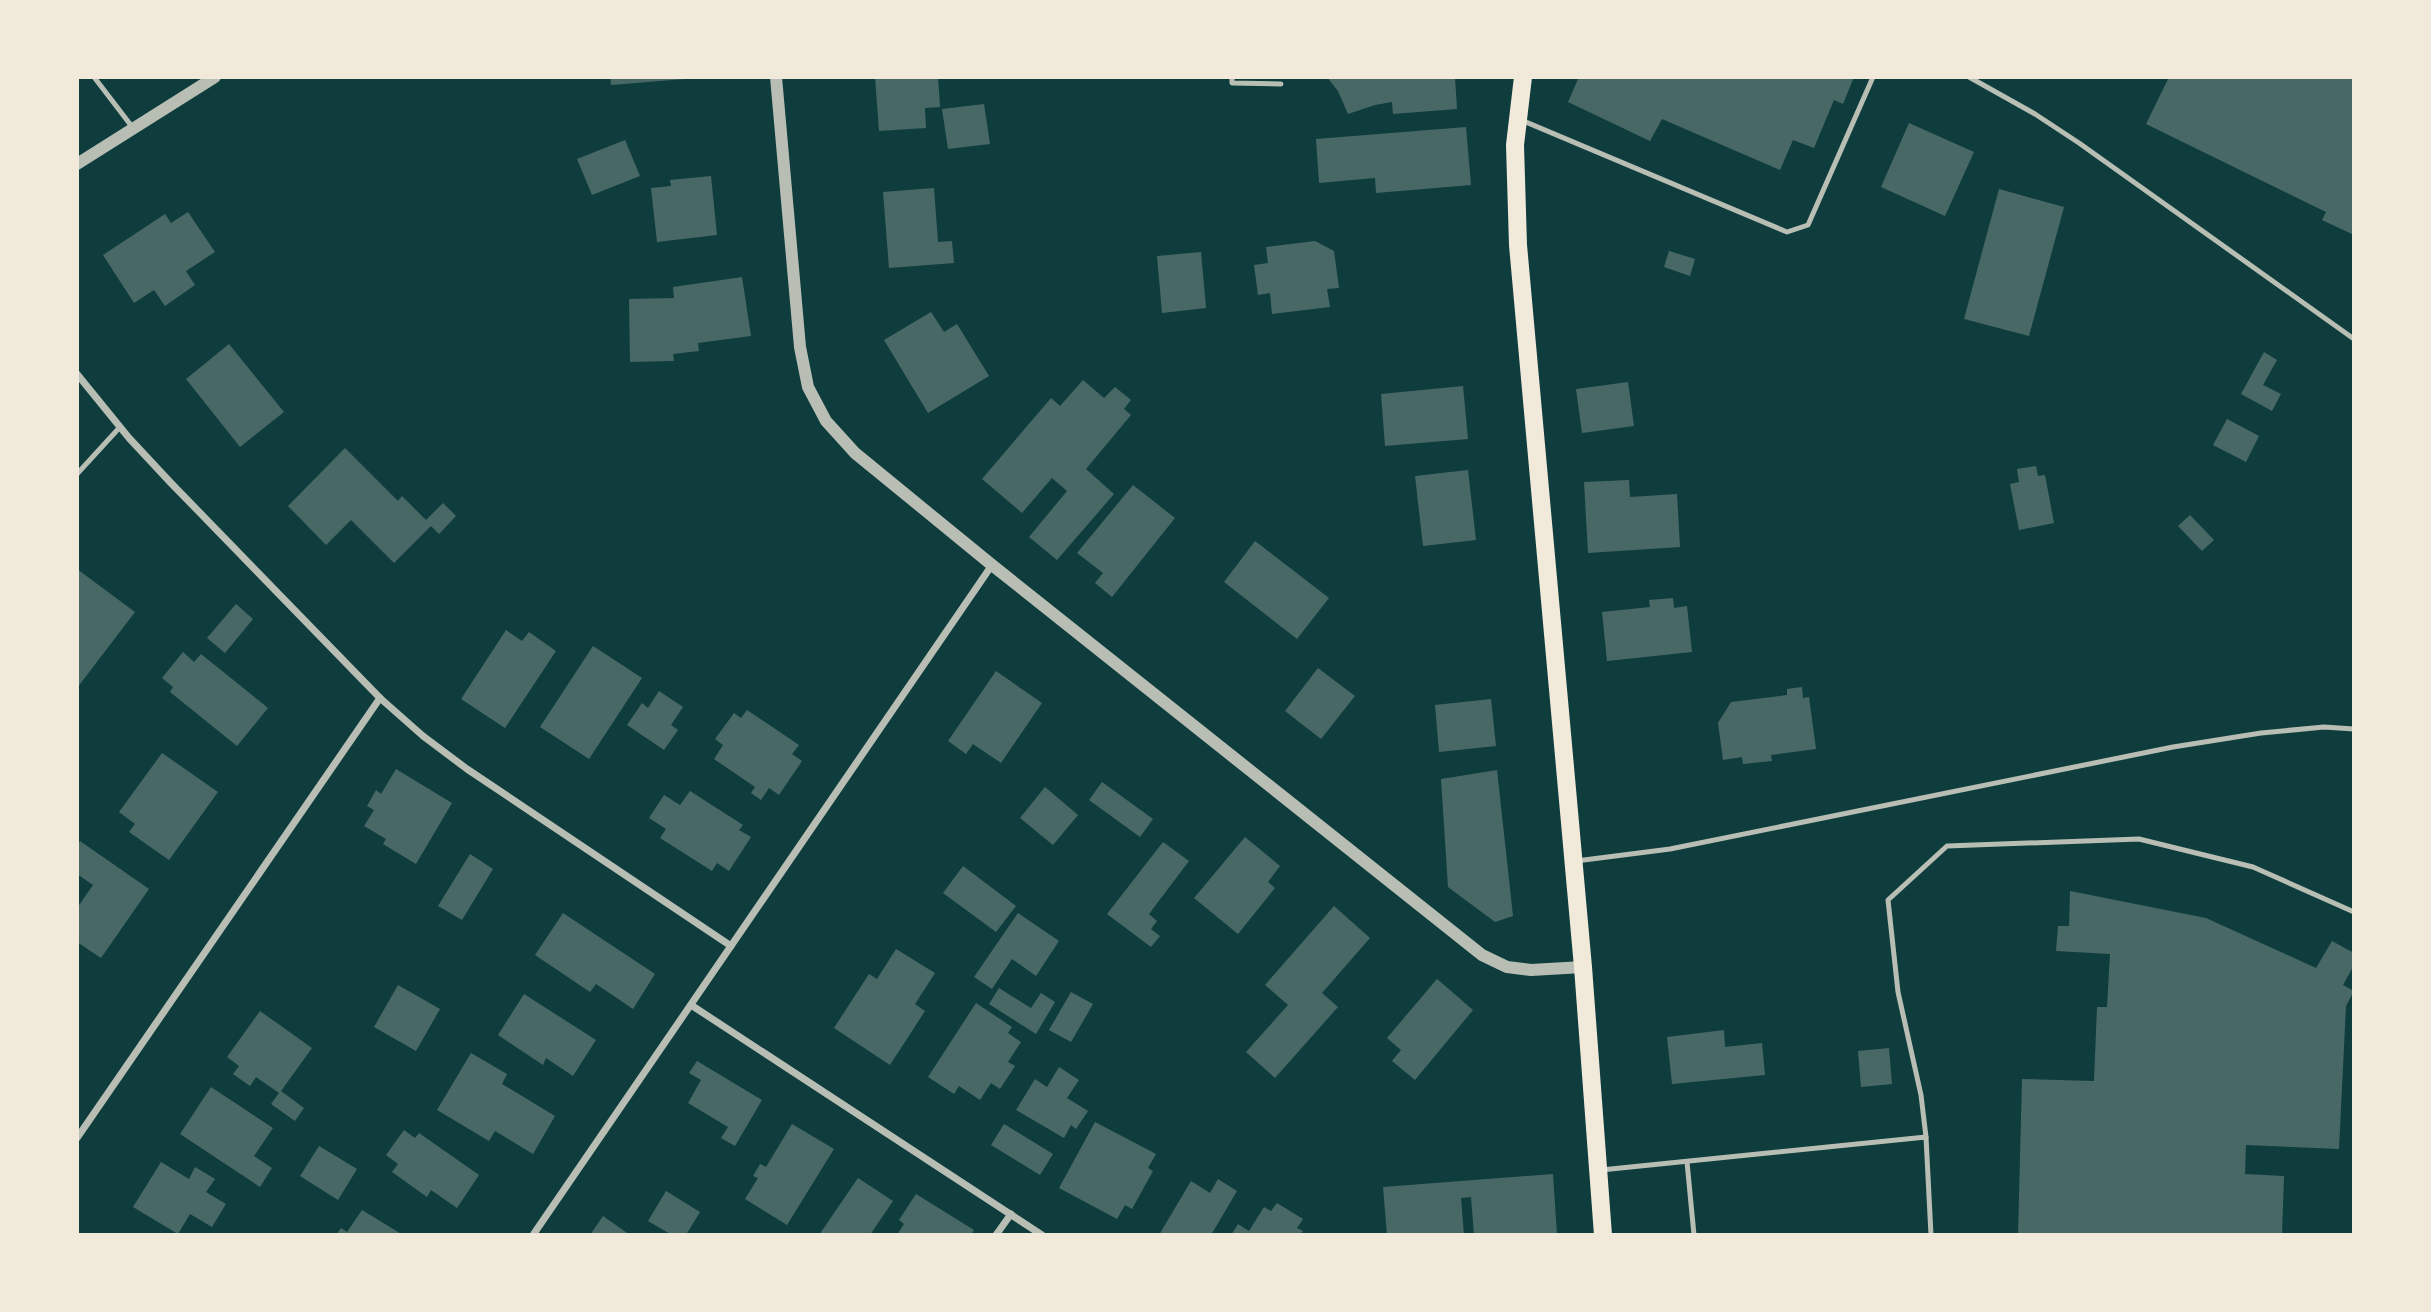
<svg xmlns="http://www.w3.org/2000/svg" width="2431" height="1312" viewBox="0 0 2431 1312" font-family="Mulish,sans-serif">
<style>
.building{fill:#486865}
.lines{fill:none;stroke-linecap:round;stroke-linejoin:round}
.service{stroke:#b8beb3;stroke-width:5}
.minor{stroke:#b8beb3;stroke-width:7}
.tertiary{stroke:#b8beb3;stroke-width:12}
.primary{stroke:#f1e9da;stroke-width:18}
</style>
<rect width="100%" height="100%" fill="#0f3d3e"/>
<g class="building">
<path d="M610,77H685V79L611,85Z"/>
<path d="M875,77H938L940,107L925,108L926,128L879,131Z"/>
<path d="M1327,77H1455L1457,109L1393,114L1392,102L1375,105L1348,114L1338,91Z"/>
<path d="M1579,77H1854L1843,104L1834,100L1814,148L1793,140L1780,170L1662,119L1650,141L1568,102Z"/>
<path d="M2169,77H2354V235L2322,220L2326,212L2146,124Z"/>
<path d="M984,104L990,144L948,149L942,109Z"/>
<path d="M1909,123L1974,152L1945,216L1881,187Z"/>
<path d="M1466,127L1471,185L1376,193L1375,178L1319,183L1316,139Z"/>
<path d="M625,140L640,176L592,195L577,159Z"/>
<path d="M711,176L717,235L657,242L651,188L671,186L670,180Z"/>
<path d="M934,188L938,242L952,241L954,263L889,268L883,192Z"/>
<path d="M1999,189L2064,207L2029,336L1964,319Z"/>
<path d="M188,212L215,252L186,271L195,285L165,306L154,290L134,303L103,255L165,214L171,223Z"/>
<path d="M1315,241L1334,251L1339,288L1327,289L1330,307L1272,314L1270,293L1258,295L1254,265L1268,263L1266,247Z"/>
<path d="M1669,251L1695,259L1690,276L1664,267Z"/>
<path d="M1201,252L1206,308L1162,313L1157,256Z"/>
<path d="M742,277L751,336L698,343L699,351L673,354L674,361L630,362L629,299L674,298L673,287Z"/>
<path d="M931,312L944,332L957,324L989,376L928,413L884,340Z"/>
<path d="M229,344L284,412L240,447L186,379Z"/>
<path d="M2264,352L2277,360L2263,385L2281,394L2272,411L2241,394Z"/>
<path d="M1083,380L1104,398L1115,387L1131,400L1124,409L1131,415L1086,469L1114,494L1057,560L1029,537L1067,491L1052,478L1022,513L982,479L1051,398L1060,406Z"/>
<path d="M1628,382L1634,426L1582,433L1576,389Z"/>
<path d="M1463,386L1468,439L1385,446L1381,394Z"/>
<path d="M2227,419L2259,436L2246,462L2213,445Z"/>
<path d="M345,448L398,501L402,496L426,520L443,503L456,516L439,534L431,526L394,563L351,520L326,545L288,506Z"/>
<path d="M2036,466L2038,476L2045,475L2054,523L2019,530L2010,484L2019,482L2017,469Z"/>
<path d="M1468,470L1476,540L1423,546L1415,476Z"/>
<path d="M1629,480L1630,497L1677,494L1680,547L1588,553L1584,482Z"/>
<path d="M1133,485L1175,518L1112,597L1095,583L1103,573L1077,553Z"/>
<path d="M2190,515L2214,540L2202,551L2178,526Z"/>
<path d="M1255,541L1329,598L1297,639L1224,582Z"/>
<path d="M77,569L135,612L77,688Z"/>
<path d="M1673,598L1674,608L1687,606L1692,652L1607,661L1602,612L1650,607L1649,600Z"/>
<path d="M236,604L253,619L225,653L207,638Z"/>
<path d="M506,630L522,641L529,632L556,651L505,728L461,699Z"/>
<path d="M593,646L642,678L589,759L540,727Z"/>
<path d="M183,652L194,662L201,654L268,708L237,746L170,692L173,687L162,678Z"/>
<path d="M1318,668L1355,696L1321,739L1285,711Z"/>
<path d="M996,671L1042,703L1001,763L973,744L966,754L948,741Z"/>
<path d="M1802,687L1803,698L1809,697L1816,749L1771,755L1772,761L1743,764L1742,757L1723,760L1718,723L1731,702L1787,695V689Z"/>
<path d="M659,691L683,707L671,725L678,730L664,750L627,725L642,703L648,708Z"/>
<path d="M1491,699L1496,746L1439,752L1435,705Z"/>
<path d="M747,710L799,745L792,754L802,761L779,795L769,788L761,800L751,793L755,787L714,759L723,745L715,739L734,713L741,718Z"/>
<path d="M162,753L218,792L169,860L129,832L135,824L119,812Z"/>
<path d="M396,769L452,803L416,864L383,844L386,839L364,826L374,810L367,806L376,790L381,794Z"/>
<path d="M1497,770L1513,916L1495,922L1448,887L1441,779Z"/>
<path d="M1102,782L1153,819L1140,837L1089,800Z"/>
<path d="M1045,787L1078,815L1053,845L1020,818Z"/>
<path d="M690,791L743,825L739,830L751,837L729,871L717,863L712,871L660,838L666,829L649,818L664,795L680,805Z"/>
<path d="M1245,837L1280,866L1268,882L1275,888L1238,934L1194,898Z"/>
<path d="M80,841L149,889L101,958L77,942V908L93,885L77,874V846Z"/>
<path d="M1163,842L1189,861L1149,914L1157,921L1151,929L1160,936L1151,947L1107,914Z"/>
<path d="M470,854L493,869L462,920L438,906Z"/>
<path d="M963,866L1016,906L996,932L943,893Z"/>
<path d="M2070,891L2206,918L2316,968L2332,941L2354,953V965L2343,985L2354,991L2346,1006L2339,1149L2246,1145L2245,1174L2284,1176L2282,1235H2018L2022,1079L2094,1081L2097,1007H2107L2110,954L2056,951L2058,926H2069Z"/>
<path d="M1334,906L1370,938L1322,993L1338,1007L1275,1078L1246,1052L1288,1005L1265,985Z"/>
<path d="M563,913L655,974L633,1009L596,984L590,992L535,955Z"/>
<path d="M1018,913L1059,941L1036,976L1012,959L992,989L974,977Z"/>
<path d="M896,949L935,973L915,1004L925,1011L890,1065L834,1028L869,974L877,979Z"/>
<path d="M1437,979L1473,1010L1415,1080L1392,1061L1401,1050L1387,1038Z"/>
<path d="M398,985L440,1009L416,1051L374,1027Z"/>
<path d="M999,988L1031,1008L1041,993L1055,1002L1036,1034L989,1004Z"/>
<path d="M1071,992L1093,1004L1071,1042L1049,1030Z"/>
<path d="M524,994L596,1040L573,1076L546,1058L543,1065L498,1035Z"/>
<path d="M976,1003L1012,1027L1008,1033L1021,1042L1008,1062L1015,1066L1000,1089L991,1083L980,1100L959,1086L954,1094L928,1077Z"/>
<path d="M260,1011L312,1048L281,1091L304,1108L295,1121L271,1104L279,1093L256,1077L250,1086L233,1074L239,1066L227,1057Z"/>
<path d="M1724,1030L1725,1047L1762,1043L1765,1075L1672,1084L1667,1037Z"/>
<path d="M1889,1048L1892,1084L1861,1087L1858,1051Z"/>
<path d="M471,1053L507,1074L502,1084L555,1116L533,1154L495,1131L489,1141L437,1110Z"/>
<path d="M697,1061L762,1100L735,1146L721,1138L728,1127L688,1103L701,1080L689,1073Z"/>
<path d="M1059,1067L1079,1080L1067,1098L1088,1111L1076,1129L1071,1125L1064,1138L1016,1110L1035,1079L1047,1087Z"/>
<path d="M211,1087L273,1128L254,1156L272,1168L260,1187L180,1134Z"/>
<path d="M1095,1122L1156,1154L1148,1168L1153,1171L1132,1209L1125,1205L1117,1219L1059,1188Z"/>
<path d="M792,1124L834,1149L787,1225L745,1199L758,1178L753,1176L760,1164L766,1167Z"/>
<path d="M1004,1124L1053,1154L1040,1175L991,1145Z"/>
<path d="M404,1130L415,1138L419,1133L479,1175L457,1208L431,1190L427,1197L392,1172L398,1164L386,1155Z"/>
<path d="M319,1146L357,1169L338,1200L300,1176Z"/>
<path d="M161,1162L189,1179L195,1167L215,1179L206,1192L226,1204L212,1227L190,1214L178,1234L133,1207Z"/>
<path d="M1553,1174L1557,1235H1474L1471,1197L1461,1198L1464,1235H1387L1383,1187Z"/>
<path d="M858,1178L893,1201L870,1235H819Z"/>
<path d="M1218,1179L1237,1191L1211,1235H1159L1191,1181L1210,1193Z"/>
<path d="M666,1191L700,1212L686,1235H672L648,1221Z"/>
<path d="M916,1194L974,1230L971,1235H897L904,1224L899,1220Z"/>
<path d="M1277,1203L1303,1219L1297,1228L1303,1231L1300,1235H1231L1238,1224L1249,1231L1264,1207L1271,1211Z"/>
<path d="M362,1210L403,1235H336L341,1228L347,1232Z"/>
<path d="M603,1216L630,1235H590Z"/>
</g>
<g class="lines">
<g class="service">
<path d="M94,77L133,128"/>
<path d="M1232,77V83L1281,84"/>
<path d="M1969,77L2035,114L2079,143L2354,339"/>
<path d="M1521,120L1787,232L1808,225L1873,77"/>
<path d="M77,474L120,427"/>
<path d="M1576,861L1670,849L2173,747L2261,733L2324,727L2354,729"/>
<path d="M1926,1137L1921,1095L1898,992L1888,900L1947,846L2139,839L2253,867L2354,912"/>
<path d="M1687,1162L1694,1235"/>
<path d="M1601,1170L1926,1137L1931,1235"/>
</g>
<g class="minor">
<path d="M77,374L129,438L170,482L380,698L423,736L467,769L731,946"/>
<path d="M691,1005L1042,1235"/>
<path d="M77,1138L380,698"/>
<path d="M533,1235L992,565"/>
<path d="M996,1235L1011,1214"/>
</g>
<g class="tertiary">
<path d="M776,77L800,347L808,387L826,421L855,453L992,565L1482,955L1507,967L1531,970L1583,967"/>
<path d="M77,164L215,77"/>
</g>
<path class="primary" d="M1523,77L1515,145L1518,245L1583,967L1603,1235"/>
</g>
<rect width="2431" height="1312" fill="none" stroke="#f1e9da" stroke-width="158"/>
</svg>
